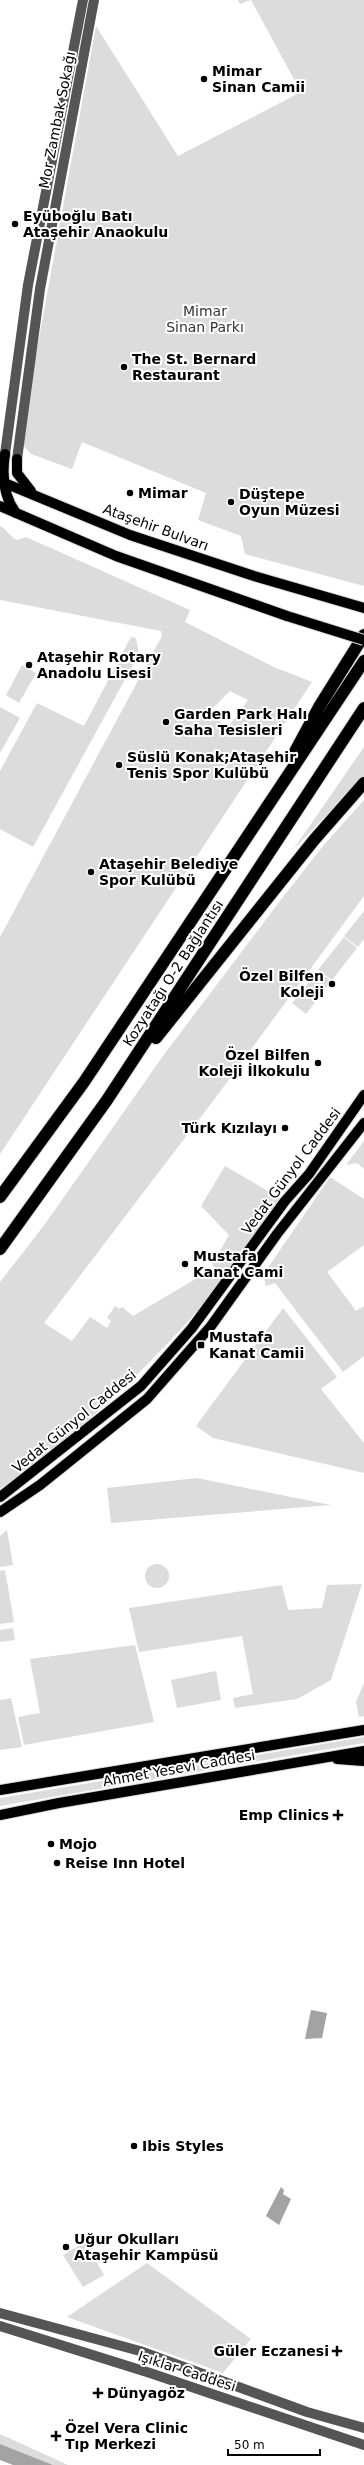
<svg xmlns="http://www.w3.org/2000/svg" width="364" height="2465" viewBox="0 0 364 2465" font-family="'DejaVu Sans',sans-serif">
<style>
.green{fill:#dcdcdc;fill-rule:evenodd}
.water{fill:#a3a3a3}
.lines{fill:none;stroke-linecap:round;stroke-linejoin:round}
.major-casing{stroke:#dbdbdb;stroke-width:12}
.highway-casing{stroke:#dbdbdb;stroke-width:14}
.minor{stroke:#555;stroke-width:10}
.major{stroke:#000;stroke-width:10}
.highway{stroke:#000;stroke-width:12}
.major-bridge-casing{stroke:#dbdbdb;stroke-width:12;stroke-linecap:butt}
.major-bridge{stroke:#000;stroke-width:10}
.poi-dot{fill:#000;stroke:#fff;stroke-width:1.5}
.labels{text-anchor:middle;stroke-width:4;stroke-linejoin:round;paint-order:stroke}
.poi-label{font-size:14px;font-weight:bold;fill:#000;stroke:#fff;text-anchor:start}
.street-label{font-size:14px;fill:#000;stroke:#fff}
.park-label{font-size:14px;fill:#333;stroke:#fff}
</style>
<rect width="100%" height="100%" fill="#fff"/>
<g class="green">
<path d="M238,0H364V586L245,554L241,536L198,520L206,493L82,442L72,469L31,454L20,442L96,26L178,156L301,92L251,0L240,4Z"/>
<path d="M0,526C7,529 9,536 17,540L26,537L190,610L185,622L274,667L312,682L0,1154V937L162,636L161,631L0,600ZM230,691L248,700L226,730L212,709Z"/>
<path d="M131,637L136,638L139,654L33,847L0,829V771L37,703L84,726Z"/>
<path d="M22,665L36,673L19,703L6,695Z"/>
<path d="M0,707L20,718L0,753Z"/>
<path d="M364,747V776L293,850Z"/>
<path d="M364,800V896L216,1097L44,1323L72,1341L90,1317L107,1328L111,1321L107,1318L115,1306L120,1309L122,1307L133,1316L214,1268L211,1261L220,1251L229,1235L201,1206L225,1166L285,1201C204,1312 113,1410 0,1489V1282L45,1224L163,1056L283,897L323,846Z"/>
<path d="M364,911V939L358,947L344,936Z"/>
<path d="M344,937L357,948L332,980L318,970Z"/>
<path d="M318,971L331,981L306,1014L292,1003Z"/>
<path d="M364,1141V1169L357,1163L346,1165Z"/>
<path d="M330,1177L364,1199V1245L327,1272L356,1311L364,1306V1356L343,1372L275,1283L266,1286L263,1275Z"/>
<path d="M283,1308L337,1377L321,1389L364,1443V1473L213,1438L196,1426Z"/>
<path d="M197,1478L331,1505L111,1523L107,1488Z"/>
<path d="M7,1530L13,1565L0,1567V1536Z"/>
<circle cx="157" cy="1576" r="12"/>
<path d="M5,1570L14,1622L0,1624V1571Z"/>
<path d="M362,1584L331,1680L297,1699L235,1708L233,1698L253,1694L242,1636L139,1652L129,1608L282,1585L288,1610L322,1608L327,1585Z"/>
<path d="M13,1628L15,1640L0,1642V1630Z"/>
<path d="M135,1645L154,1722L24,1745L18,1717L40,1713L30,1659Z"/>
<path d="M216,1671L221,1700L177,1708L171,1680Z"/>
<path d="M364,1683V1716L359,1717L356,1702Z"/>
<path d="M11,1698L22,1747L0,1750V1700Z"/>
<path d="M364,1737V1743L0,1806V1798Z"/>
<path d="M85,2242L104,2275L83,2287L63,2255Z"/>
<path d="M147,2263L251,2339L223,2373L67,2317Z"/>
<path d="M0,2434L68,2465H53L0,2444Z"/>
</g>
<g class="water">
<path d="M311,2010L327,2013L322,2038L305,2039Z"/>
<path d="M281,2187L284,2190L283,2194L291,2199L279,2225L266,2216Z"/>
<path d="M0,2444L53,2465H13L0,2460Z"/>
</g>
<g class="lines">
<g class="major-casing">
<g id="major">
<path d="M5,454C2,474 3,496 16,513"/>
<path d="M17,459V473L31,491"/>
<path d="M0,481L130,535L254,576L364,608"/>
<path d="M0,506L116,556L287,616"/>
<path d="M0,1497L141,1386L192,1328L285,1201L309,1174L364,1095"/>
<path d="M0,1512L40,1485L147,1399L211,1326L277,1234L364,1123"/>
<path d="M337,1759L364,1761"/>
<path d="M0,1790L364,1730"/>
<path d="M0,1815L59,1803L364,1751"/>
</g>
</g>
<g class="highway-casing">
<g id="highway">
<path d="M291,759L319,707L364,635"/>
<path d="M156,1038L314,840L364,783"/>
<path d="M0,1197L84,1082L364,661"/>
<path d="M0,1249L107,1100L364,708"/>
</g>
</g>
<g class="minor">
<path d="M5,454L28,285L83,0"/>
<path d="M17,459L40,289L94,0"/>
<path d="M0,2313L140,2351L307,2412L364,2428"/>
<path d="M0,2326L150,2373L364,2445"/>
</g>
<use href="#major" class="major"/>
<use href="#highway" class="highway"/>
<g class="major-bridge-casing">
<path id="major-bridge" d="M287,616L364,640"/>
</g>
<use href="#major-bridge" class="major-bridge"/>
</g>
<g class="poi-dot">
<circle cx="204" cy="79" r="4"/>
<circle cx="15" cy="224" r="4"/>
<circle cx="124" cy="367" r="4"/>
<circle cx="130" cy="493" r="4"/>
<circle cx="231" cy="502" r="4"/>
<circle cx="29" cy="665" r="4"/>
<circle cx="166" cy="722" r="4"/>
<circle cx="119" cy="765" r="4"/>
<circle cx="91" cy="872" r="4"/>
<circle cx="332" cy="984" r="4"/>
<circle cx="318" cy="1063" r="4"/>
<circle cx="285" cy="1128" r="4"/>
<circle cx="185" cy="1264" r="4"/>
<rect x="197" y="1341" width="8" height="8" rx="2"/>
<path d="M336 1809h4v4h4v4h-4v4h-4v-4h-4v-4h4z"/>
<circle cx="51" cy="1844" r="4"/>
<circle cx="57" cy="1863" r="4"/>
<circle cx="134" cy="2146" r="4"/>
<circle cx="66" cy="2247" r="4"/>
<path d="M335 2345h4v4h4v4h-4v4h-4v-4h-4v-4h4z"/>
<path d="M96 2387h4v4h4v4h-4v4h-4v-4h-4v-4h4z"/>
<path d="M54 2430h4v4h4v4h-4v4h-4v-4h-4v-4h4z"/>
</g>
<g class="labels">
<g class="poi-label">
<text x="212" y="76">Mimar<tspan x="212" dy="16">Sinan Camii</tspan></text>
<text x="23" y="221">Eyüboğlu Batı<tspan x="23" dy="16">Ataşehir Anaokulu</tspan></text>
<text x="132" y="364">The St. Bernard<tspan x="132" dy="16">Restaurant</tspan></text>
<text x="138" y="498">Mimar</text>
<text x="239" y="499">Düştepe<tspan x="239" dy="16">Oyun Müzesi</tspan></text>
<text x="37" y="662">Ataşehir Rotary<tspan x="37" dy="16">Anadolu Lisesi</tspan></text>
<text x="174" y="719">Garden Park Halı<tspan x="174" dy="16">Saha Tesisleri</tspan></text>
<text x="127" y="762">Süslü Konak;Ataşehir<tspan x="127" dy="16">Tenis Spor Kulübü</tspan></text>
<text x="99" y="869">Ataşehir Belediye<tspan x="99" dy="16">Spor Kulübü</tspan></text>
<text x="324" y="981" text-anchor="end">Özel Bilfen<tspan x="324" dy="16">Koleji</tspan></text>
<text x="310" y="1060" text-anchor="end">Özel Bilfen<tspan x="310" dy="16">Koleji İlkokulu</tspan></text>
<text x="277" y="1133" text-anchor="end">Türk Kızılayı</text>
<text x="193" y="1261">Mustafa<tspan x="193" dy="16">Kanat Cami</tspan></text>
<text x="209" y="1342">Mustafa<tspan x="209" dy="16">Kanat Camii</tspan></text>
<text x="329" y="1820" text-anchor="end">Emp Clinics</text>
<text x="59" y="1849">Mojo</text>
<text x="65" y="1868">Reise Inn Hotel</text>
<text x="142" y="2151">Ibis Styles</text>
<text x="74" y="2244">Uğur Okulları<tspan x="74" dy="16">Ataşehir Kampüsü</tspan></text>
<text x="329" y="2356" text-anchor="end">Güler Eczanesi</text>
<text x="107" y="2398">Dünyagöz</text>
<text x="65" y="2433">Özel Vera Clinic<tspan x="65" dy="16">Tıp Merkezi</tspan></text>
</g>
<g class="street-label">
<text transform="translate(57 120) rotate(-79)" y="5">Mor Zambak Sokağı</text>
<text transform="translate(156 527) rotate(20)" y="5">Ataşehir Bulvarı</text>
<text transform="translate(173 973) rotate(-57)" y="5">Kozyatağı O-2 Bağlantısı</text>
<text transform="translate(291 1171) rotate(-53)" y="5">Vedat Günyol Caddesi</text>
<text transform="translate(74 1421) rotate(-39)" y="5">Vedat Günyol Caddesi</text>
<text transform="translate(179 1768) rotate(-10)" y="5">Ahmet Yesevi Caddesi</text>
<text transform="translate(187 2371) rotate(18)" y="5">Işıklar Caddesi</text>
</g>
<g class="park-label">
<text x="205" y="316">Mimar<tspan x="205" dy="16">Sinan Parkı</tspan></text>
</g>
</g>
<path d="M228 2449v6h92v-6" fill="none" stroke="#000000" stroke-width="2"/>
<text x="234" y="2449" font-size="12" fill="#000000" stroke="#ffffff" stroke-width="3" paint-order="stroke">50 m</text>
</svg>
